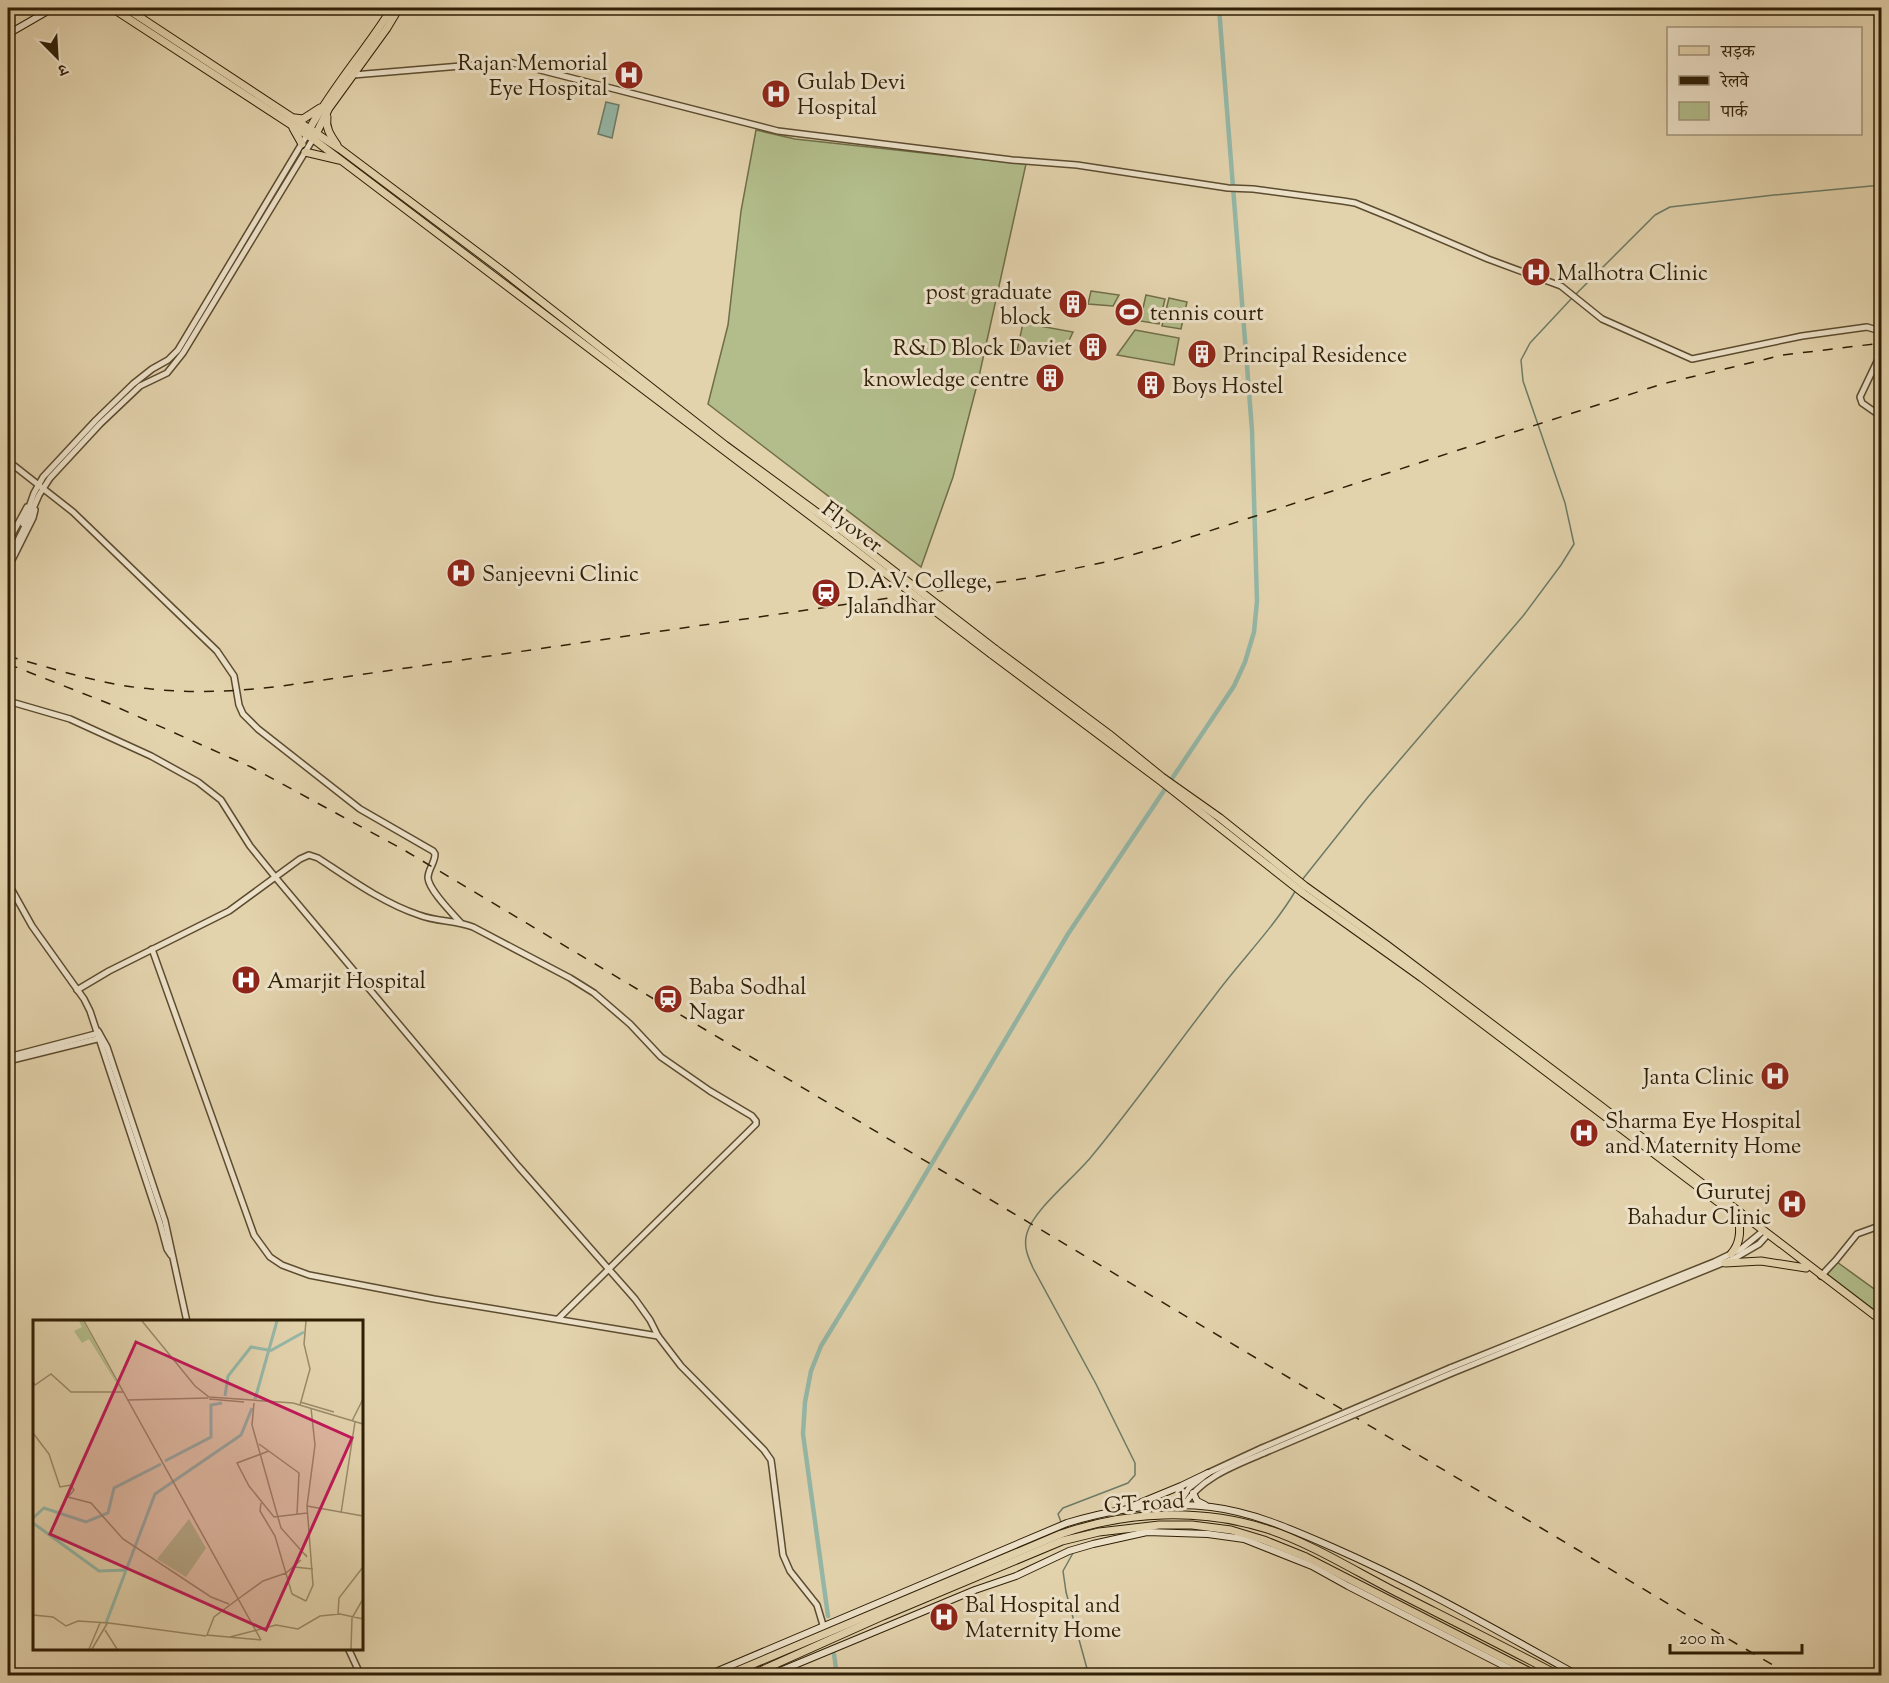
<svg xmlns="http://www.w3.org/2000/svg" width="1889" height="1683" viewBox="0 0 1889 1683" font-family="'Sorts Mill Goudy','Noto Serif Devanagari',serif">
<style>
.green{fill:#b2bd8b;stroke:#706e48;stroke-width:1.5}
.water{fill:#95b8a8;stroke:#6c7b67;stroke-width:1.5}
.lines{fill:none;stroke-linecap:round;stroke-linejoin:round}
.stream{stroke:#6c7b67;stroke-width:1.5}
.canal{stroke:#95b8a8;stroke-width:4.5}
.tertiary-casing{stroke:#5c4c2f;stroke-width:8}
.secondary-casing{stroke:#2f1f05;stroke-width:8}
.primary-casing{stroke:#2f1f05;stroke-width:9}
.trunk-casing{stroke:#2f1f05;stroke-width:9}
.tertiary{stroke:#ede2ca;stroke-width:5}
.secondary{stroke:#ede2ca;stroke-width:6}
.primary{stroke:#e3d3ad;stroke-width:7}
.trunk{stroke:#e3d3ad;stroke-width:7}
.rail{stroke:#2f1f05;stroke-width:1.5;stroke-dasharray:10 10;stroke-linecap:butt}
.tertiary-bridge-casing{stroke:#5c4c2f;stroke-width:8;stroke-linecap:butt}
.primary-bridge-casing{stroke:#2f1f05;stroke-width:9;stroke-linecap:butt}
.tertiary-bridge{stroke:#ede2ca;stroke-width:5}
.primary-bridge{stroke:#e3d3ad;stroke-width:7}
.labels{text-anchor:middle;stroke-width:6;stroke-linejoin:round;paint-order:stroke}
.poi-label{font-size:22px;fill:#2f1f05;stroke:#ede2ca;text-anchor:start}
.street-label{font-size:22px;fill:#2f1f05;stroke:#ede2ca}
.inset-river{fill:none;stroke:#95b8a8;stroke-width:3}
.inset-road{fill:none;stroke:#9b8b6a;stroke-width:1.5}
.view{fill:#c2185b;fill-opacity:0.15;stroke:#c2185b;stroke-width:3}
.inset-edge{fill:none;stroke:#2f1f05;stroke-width:3}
</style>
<rect width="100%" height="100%" fill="#e3d3ad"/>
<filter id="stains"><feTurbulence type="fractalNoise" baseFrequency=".00333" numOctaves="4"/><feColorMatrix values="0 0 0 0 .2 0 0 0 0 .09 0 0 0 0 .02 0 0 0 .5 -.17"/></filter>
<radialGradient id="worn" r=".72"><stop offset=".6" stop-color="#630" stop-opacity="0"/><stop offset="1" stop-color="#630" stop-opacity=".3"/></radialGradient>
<g class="green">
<path d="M756,130L795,139L1026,164L978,381L953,477L921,567L708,404L728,325L741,211Z"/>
<path d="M1091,291L1119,295L1113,306L1088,304Z"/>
<path d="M1146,295L1165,299L1159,324L1140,321Z"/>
<path d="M1169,298L1187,302L1181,329L1162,326Z"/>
<path d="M1023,323L1073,332L1062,355L1017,351Z"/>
<path d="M1135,330L1179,338L1174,365L1117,355Z"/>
<path d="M1837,1262L1881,1294V1315L1827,1274Z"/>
</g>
<path class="water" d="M606,102L619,105L612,138L598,134Z"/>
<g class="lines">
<g class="stream">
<path d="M1575,295L1655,215L1670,207L1774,195L1882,185"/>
<path d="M1302,880L1368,797L1523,616L1561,565L1574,544L1565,503L1523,381L1521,360L1530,343L1572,298"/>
<path d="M1061,1522L1058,1514L1063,1508L1128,1483L1135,1475V1463L1096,1384L1033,1268C1028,1257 1023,1246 1027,1233C1034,1209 1074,1178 1091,1157C1134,1105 1172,1051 1213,998C1240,961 1273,929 1296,890"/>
<path d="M1073,1553L1063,1571L1066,1592L1089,1676"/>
</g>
<g class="canal">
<path d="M828,1616L803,1434L805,1402L811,1371L821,1346L903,1212L1068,934L1234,686L1245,662L1254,632L1257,601L1252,430L1219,8"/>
<path d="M834,1654L837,1676"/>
</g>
<g class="tertiary-casing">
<g id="tertiary">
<path d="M353,75L509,62L778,131L1012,160L1077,165L1228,188L1253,189L1343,201L1355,203L1392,218L1488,259L1561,286L1602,319L1692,359L1802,336L1867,327L1877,330L1882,335"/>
<path d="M1882,351L1860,397L1862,403L1882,417"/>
<path d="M8,461L73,512L217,651L234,676L239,705L243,714L258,729L360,809L433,851L435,854C435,863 428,869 428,878C429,890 451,912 460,922"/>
<path d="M23,524L34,493L43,477L96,420L133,384L152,369L168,360L178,350L307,135"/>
<path d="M8,542L27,507"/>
<path d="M8,560L29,518L39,495L50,478L100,424L140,386L167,373L183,353L313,139"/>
<path d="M8,568L33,518L35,510"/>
<path d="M8,701L70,719L151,756L198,782L221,800L250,846L276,878L518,1166L635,1299L650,1320L658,1336L681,1366L764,1450L771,1460L772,1467L783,1555L790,1571L817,1605L823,1625"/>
<path d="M8,883L32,926L84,999L90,1011L160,1223L167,1249L171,1255"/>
<path d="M152,949L254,1235L270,1257L282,1265L309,1275L434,1299L658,1336"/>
<path d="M77,990L109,971L229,911L300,859L309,855L318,858C350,879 383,903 419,915C437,922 455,920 473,927L570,978L594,993L630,1024L661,1057L710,1091L752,1116L756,1121V1124L558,1319"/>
<path d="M98,1031L107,1047L165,1221L187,1322"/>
<path d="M8,1057L99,1033"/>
<path d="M8,1061L101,1038"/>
<path d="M1821,1276L1836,1260L1857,1234L1882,1225"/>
<path d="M1450,1368L1714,1262L1741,1249L1763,1231"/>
<path d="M1452,1373L1735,1258L1759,1244L1768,1234"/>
<path d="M1178,1505L1189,1488L1208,1473L1262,1448"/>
<path d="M1184,1505C1202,1477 1234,1466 1264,1453"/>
<path d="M348,1648L361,1676"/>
</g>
</g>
<g class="secondary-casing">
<g id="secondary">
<path d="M8,34L53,8"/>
<path d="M1193,1493L1197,1501L1205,1505"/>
<path d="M1135,1505L1181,1486L1208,1473"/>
<path d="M706,1676L1067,1523C1114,1509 1162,1501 1211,1507C1253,1512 1293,1530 1332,1547C1417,1584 1498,1631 1579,1676"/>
<path d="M768,1676L975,1590L1016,1576L1069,1551L1093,1544L1147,1532L1208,1534L1244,1539L1312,1566L1348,1586L1524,1676"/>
</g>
</g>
<g class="primary-casing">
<g id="primary">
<path d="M112,8L313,139L837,536"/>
<path d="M126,8L340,149L500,269L725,445L841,530"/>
<path d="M327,117C325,128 331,136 337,145"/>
<path d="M295,118L303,119L320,108"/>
<path d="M293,128L302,144"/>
<path d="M309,130C333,86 366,50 392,8"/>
<path d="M315,136L329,108L387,28L399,8"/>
<path d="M305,152L339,160"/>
<path d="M995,649L1109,734L1162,777L1220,818L1305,886L1387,945L1597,1103L1882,1321"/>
<path d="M991,654L1162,782L1303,893L1422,978L1726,1208"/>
<path d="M1731,1254C1740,1244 1741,1230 1738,1217"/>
<path d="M1725,1263L1761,1261L1806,1268"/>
</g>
</g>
<g class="trunk-casing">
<g id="trunk">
<path d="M725,1676L1061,1534C1127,1511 1200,1508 1267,1529C1308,1542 1355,1571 1394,1591C1449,1619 1505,1647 1560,1676"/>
<path d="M749,1676L883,1616L1062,1541L1099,1532L1159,1525H1192L1231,1530L1264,1540L1306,1557L1538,1676"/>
</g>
</g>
<use href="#tertiary" class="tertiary"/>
<use href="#secondary" class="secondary"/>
<use href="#primary" class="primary"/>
<use href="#trunk" class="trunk"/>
<g class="rail">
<path d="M8,656C54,669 103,685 151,689C198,694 243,691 289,685L1028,578L1106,562L1160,547L1662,384L1783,355L1882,343"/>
<path d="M8,664L110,704L251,767L404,850L1687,1615L1792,1676"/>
</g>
<g class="tertiary-bridge-casing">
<g id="tertiary-bridge">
<path d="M1262,1448L1450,1368"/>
<path d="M1264,1453L1452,1373"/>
</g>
</g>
<g class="primary-bridge-casing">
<g id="primary-bridge">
<path d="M841,530L995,649"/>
<path d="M837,536L991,654"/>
</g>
</g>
<use href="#tertiary-bridge" class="tertiary-bridge"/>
<use href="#primary-bridge" class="primary-bridge"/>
</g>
<defs>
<g id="hospital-disc" transform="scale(1.5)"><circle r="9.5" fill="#8f2418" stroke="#ede2ca"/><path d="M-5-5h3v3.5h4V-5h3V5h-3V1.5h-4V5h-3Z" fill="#fff"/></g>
<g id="building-disc" transform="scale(1.5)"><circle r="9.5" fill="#8f2418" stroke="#ede2ca"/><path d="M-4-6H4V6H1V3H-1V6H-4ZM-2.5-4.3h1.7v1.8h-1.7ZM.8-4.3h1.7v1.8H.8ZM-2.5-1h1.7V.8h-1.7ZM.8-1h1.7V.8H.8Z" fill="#fff"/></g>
<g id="stadium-disc" transform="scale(1.5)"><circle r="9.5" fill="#8f2418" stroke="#ede2ca"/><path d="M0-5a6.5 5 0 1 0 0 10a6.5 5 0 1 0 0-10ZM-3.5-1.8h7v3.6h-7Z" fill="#fff"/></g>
<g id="station-disc" transform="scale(1.5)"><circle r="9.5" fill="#8f2418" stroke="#ede2ca"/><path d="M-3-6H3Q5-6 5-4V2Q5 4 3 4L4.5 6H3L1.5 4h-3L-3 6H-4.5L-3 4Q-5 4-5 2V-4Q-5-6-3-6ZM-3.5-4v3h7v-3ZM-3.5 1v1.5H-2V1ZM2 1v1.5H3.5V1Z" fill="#fff"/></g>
</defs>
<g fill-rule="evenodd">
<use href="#hospital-disc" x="629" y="75"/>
<use href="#hospital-disc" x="776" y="94"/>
<use href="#hospital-disc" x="1536" y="272"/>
<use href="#building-disc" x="1073" y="304"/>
<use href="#stadium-disc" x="1129" y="312"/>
<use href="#building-disc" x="1093" y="347"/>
<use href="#building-disc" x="1202" y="354"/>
<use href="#building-disc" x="1050" y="378"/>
<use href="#building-disc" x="1151" y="385"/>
<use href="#hospital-disc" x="461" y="573"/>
<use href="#station-disc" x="826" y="593"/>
<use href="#hospital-disc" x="246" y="980"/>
<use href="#station-disc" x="668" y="999"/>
<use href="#hospital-disc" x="1775" y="1076"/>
<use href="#hospital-disc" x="1584" y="1133"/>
<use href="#hospital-disc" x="1792" y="1204"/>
<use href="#hospital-disc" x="944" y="1617"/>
</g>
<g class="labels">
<g class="poi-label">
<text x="608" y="70" text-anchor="end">Rajan Memorial<tspan x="608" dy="25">Eye Hospital</tspan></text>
<text x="797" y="89">Gulab Devi<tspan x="797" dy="25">Hospital</tspan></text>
<text x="1557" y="280">Malhotra Clinic</text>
<text x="1052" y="299" text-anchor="end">post graduate<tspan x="1052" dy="25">block</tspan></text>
<text x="1150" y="320">tennis court</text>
<text x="1072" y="355" text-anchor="end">R&amp;D Block Daviet</text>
<text x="1223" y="362">Principal Residence</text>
<text x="1029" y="386" text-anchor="end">knowledge centre</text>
<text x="1172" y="393">Boys Hostel</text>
<text x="482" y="581">Sanjeevni Clinic</text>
<text x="847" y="588">D.A.V. College,<tspan x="847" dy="25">Jalandhar</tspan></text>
<text x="267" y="988">Amarjit Hospital</text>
<text x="689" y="994">Baba Sodhal<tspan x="689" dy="25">Nagar</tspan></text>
<text x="1754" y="1084" text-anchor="end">Janta Clinic</text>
<text x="1605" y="1128">Sharma Eye Hospital<tspan x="1605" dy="25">and Maternity Home</tspan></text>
<text x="1771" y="1199" text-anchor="end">Gurutej<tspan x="1771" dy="25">Bahadur Clinic</tspan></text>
<text x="965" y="1612">Bal Hospital and<tspan x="965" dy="25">Maternity Home</tspan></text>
</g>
<g class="street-label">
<text transform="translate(853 526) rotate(37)" y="8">Flyover</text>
<text transform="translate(1144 1502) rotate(-4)" y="8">GT road</text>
</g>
</g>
<g transform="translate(33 1320)">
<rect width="330" height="330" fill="#e3d3ad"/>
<path d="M46,1H50L89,72L56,19L49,23L41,11L49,7ZM156,199L173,228L153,257L124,239Z" fill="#b2bd8b"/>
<path class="inset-river" d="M237,31L271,12M192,76L195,56L218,27L235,30M222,79L244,1M132,141L178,117V85L189,83M0,198L11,188L53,202L75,193L81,168L128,144M0,203L66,251L93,250M73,303L122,174L208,115L219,88"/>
<path class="inset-road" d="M51,1L228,320M109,1L162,66L176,77L260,83L330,104M0,62L2,65L18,54L38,72H90M176,79L211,82M94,80L175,78M267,82L301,92M221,83L219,105L248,208L274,237L272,234M267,85L277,49L271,24L273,1M319,101L330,79M0,113L16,134L27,167L38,165L41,170L35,177L58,183L90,219L178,277L196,284M226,124L266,153L264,194M236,131L204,143L216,166L241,197L274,193M228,183L227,191L242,216L259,274L273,281M274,186L330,196M308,193L322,102M261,247L280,249M205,279L230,261L253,253L268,240M205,279L181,297L174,315L228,320M273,281L280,265L274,186L282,125L278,88M305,294L306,278L330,247M0,295L20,297L33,306L45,301L76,303L173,316M72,310L84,329M197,317L243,305L265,309L287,296L307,294L330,299M56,329L67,303M59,329L75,302M318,329L319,298L330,279"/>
<path class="view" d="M103,22L319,118L233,310L17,214Z"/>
<rect width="330" height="330" class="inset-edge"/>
</g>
<rect width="1889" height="1683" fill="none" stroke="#e3d3ad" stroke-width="30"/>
<rect x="9" y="9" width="1871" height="1665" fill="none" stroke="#2f1f05" stroke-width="3"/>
<rect x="15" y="15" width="1859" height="1653" fill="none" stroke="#2f1f05" stroke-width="1.5"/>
<rect x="1667" y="27" width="195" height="108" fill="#ede2ca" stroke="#a1947b" stroke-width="1.5"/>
<rect x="1679" y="46" width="30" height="9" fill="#e3d3ad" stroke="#a1947b" stroke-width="1.5"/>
<text x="1721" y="57" font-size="18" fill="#2f1f05">सड़क</text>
<rect x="1679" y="76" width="30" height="9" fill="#2f1f05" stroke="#a1947b" stroke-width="1.5"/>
<text x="1721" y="87" font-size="18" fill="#2f1f05">रेलवे</text>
<rect x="1679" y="102" width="30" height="18" fill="#b2bd8b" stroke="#a1947b" stroke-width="1.5"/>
<text x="1721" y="117" font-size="18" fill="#2f1f05">पार्क</text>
<g transform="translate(57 57) rotate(156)" stroke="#ede2ca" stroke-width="4.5" paint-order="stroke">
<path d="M0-4.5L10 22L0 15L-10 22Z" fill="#2f1f05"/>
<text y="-9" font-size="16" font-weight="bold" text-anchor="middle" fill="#2f1f05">उ</text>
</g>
<path d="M1670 1644v9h132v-9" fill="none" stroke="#2f1f05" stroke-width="3"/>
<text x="1679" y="1644" font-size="18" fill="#2f1f05" stroke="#ede2ca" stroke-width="4.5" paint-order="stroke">200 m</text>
<rect width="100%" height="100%" filter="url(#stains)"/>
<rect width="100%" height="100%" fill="url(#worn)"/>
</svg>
